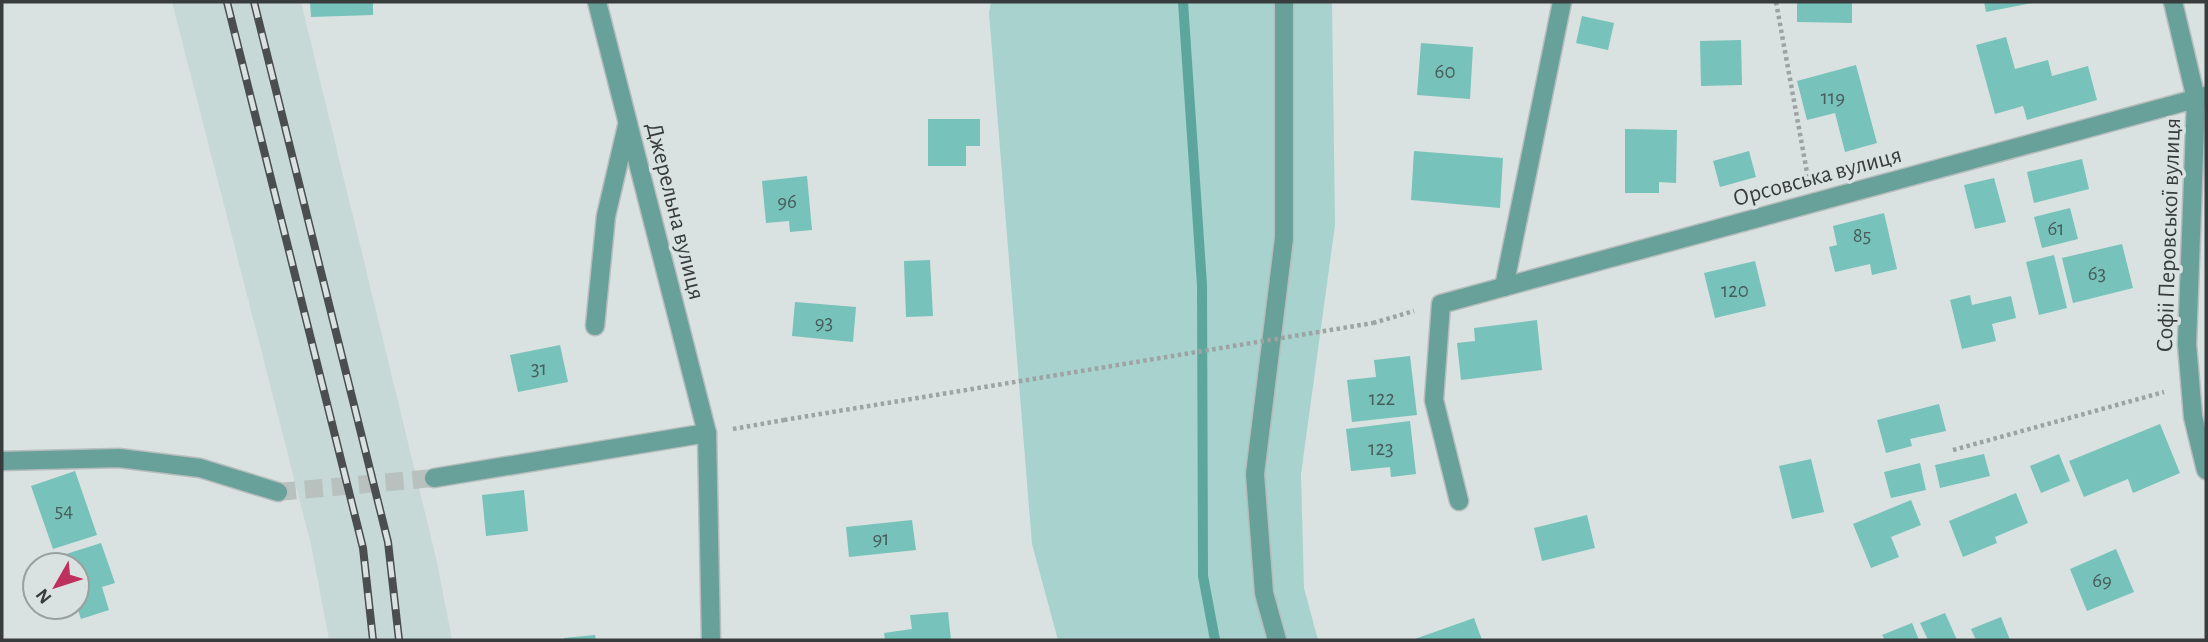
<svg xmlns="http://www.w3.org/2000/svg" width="2208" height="642" viewBox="0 0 2208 642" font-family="'Alegreya Sans',sans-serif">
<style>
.built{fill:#c7d9d6}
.green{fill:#a7d2cd}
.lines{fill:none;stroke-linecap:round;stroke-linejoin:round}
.stream{stroke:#5ca69e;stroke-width:10}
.building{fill:#77c2ba}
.minor-tunnel{stroke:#b9c1bf;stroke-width:18;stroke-dasharray:18 9;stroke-linecap:butt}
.minor-casing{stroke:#b6bdbc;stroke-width:21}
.path{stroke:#9ca3a2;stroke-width:4.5;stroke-dasharray:3.5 3.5;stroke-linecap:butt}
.minor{stroke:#67a19a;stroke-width:18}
.rail-casing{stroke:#4b4e4e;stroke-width:8}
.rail{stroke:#d9e2e0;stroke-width:5;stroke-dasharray:16;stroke-linecap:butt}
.path-bridge{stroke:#9ca3a2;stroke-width:4.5;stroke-dasharray:3.5 3.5;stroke-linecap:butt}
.labels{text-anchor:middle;stroke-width:7;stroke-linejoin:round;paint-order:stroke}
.number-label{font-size:21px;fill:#485e5c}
.street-label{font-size:24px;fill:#393c3c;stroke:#d9e2e0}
</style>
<rect width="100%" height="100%" fill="#d9e2e0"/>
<path class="built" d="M172,2H301L437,562L452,640H329L311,545Z"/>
<path class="green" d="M991,2H1332L1335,225L1301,474L1304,588L1318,640H1058L1032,544L989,13Z"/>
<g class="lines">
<path class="stream" d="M1183,2L1202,285L1203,576L1215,640"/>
</g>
<g class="building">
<path d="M310,2H373V15L311,17Z"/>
<path d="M1797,2H1852V23L1797,22Z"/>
<path d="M1984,2H2032V3L1986,12Z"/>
<path d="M1582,16L1614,23L1608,50L1576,43Z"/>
<path d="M2006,37L2015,69L2048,60L2052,76L2088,66L2097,100L2027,120L2023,106L1995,114L1976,45Z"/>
<path d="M1741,40L1742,85L1701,86L1700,41Z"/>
<path d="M1421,43L1473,47L1470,99L1417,95Z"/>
<path d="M1856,65L1877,143L1845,152L1835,113L1807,120L1797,81Z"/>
<path d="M928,119H980V146H966V166H928Z"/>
<path d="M1625,129L1677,130L1676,183L1659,182V193H1625Z"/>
<path d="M1414,151L1503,158L1500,208L1411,200Z"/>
<path d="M1749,151L1756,177L1720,187L1713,161Z"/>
<path d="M2082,159L2089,189L2034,203L2027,172Z"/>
<path d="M807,176L812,230L790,232L789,221L766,223L762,181Z"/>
<path d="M1994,178L2006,222L1975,229L1964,185Z"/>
<path d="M2070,208L2078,239L2042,248L2034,217Z"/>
<path d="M1884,213L1897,269L1872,275L1870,264L1835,272L1829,247L1837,245L1833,226Z"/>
<path d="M2122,244L2133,288L2073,303L2062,258Z"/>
<path d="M2054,255L2067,308L2039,315L2026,262Z"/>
<path d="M930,260L933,316L906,317L904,261Z"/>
<path d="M1755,261L1766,306L1715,318L1704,273Z"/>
<path d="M1970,295L1972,305L2011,296L2016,318L1992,324L1996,341L1962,349L1950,300Z"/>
<path d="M795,302L856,307L853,342L792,336Z"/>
<path d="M1537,320L1542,370L1461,380L1457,343L1475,341L1474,328Z"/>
<path d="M560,345L568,382L518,392L510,355Z"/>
<path d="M1410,356L1417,415L1352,422L1347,380L1376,377L1374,360Z"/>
<path d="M1939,404L1946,431L1910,439L1912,446L1886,453L1877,420Z"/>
<path d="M1410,421L1416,474L1391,477L1390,467L1351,471L1346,429Z"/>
<path d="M2160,424L2180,473L2133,493L2128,479L2084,497L2069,461Z"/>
<path d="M1984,454L1990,476L1940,488L1935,465Z"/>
<path d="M2059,454L2070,481L2041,493L2030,466Z"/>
<path d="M1811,459L1824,512L1792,519L1779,466Z"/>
<path d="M1920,463L1926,490L1891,498L1884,472Z"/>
<path d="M75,471L97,535L53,549L31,486Z"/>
<path d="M524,490L528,531L486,536L482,495Z"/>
<path d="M2016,493L2028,523L1995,537L1997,543L1963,557L1949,521Z"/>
<path d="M1911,500L1921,525L1891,537L1899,557L1871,568L1853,524Z"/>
<path d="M1587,515L1595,548L1542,561L1534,528Z"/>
<path d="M912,520L916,550L849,557L846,527Z"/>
<path d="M101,543L115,583L102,587L109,610L81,619L77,607V565H63L60,556Z"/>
<path d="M2116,549L2134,592L2087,611L2070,569Z"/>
<path d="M948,612L951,640H885L884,633L912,629L910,615Z"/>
<path d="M1945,613L1957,640H1928L1920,623Z"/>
<path d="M2001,617L2010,640H1976L1971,629Z"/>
<path d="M1474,618L1482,640H1412Z"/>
<path d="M1912,623L1919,640H1885L1882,635Z"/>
<path d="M595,635L596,640H564V638Z"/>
</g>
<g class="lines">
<path class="minor-tunnel" d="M278,492L434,478"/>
<g class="minor-casing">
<g id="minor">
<path d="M597,2L707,433L711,640"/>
<path d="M2173,2L2196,99L2187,344L2193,417L2206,470"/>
<path d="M1504,287L1562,2"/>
<path d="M595,326L606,216L627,126"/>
<path d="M2,461L119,458L200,468L278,492"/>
<path d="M434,478L707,433"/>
<path d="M1459,501L1434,400L1441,304L2206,96"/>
<path d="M1277,640L1264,593L1255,474L1284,238V2"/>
</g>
</g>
<g class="path">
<path d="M1776,2L1808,178"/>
<path d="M1373,323L1414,311"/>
<path d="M733,429L784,420"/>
<path d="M1953,450L2164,392"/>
</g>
<use href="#minor" class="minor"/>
<g class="rail-casing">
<g id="rail">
<path d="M227,2L363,548L373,640"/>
<path d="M254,2L388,542L399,640"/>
</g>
</g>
<use href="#rail" class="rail"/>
<path class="path-bridge" d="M784,420L1373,323"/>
</g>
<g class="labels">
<g class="number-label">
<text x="1445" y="78">60</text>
<text x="1833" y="104">119</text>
<text x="787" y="208">96</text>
<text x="2056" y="235">61</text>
<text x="1862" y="242">85</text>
<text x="2097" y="280">63</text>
<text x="1735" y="297">120</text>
<text x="824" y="329">93</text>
<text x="539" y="375">31</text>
<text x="1382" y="405">122</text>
<text x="1381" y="455">123</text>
<text x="64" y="517">54</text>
<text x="881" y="545">91</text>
<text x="2102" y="587">69</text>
</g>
<g class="street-label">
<text transform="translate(1817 176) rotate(-15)" y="8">Орсовська вулиця</text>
<text transform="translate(676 211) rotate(76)" y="8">Джерельна вулиця</text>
<text transform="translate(2168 235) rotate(-88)" y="8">Софіі Перовської вулиця</text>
</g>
</g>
<rect width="2208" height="642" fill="none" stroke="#393c3c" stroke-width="7"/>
<g transform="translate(56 586) rotate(231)"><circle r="33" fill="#d9e2e0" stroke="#99a09e" stroke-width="2"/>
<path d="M0-5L12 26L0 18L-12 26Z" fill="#be305d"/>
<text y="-10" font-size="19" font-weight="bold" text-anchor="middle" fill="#393c3c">N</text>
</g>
</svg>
